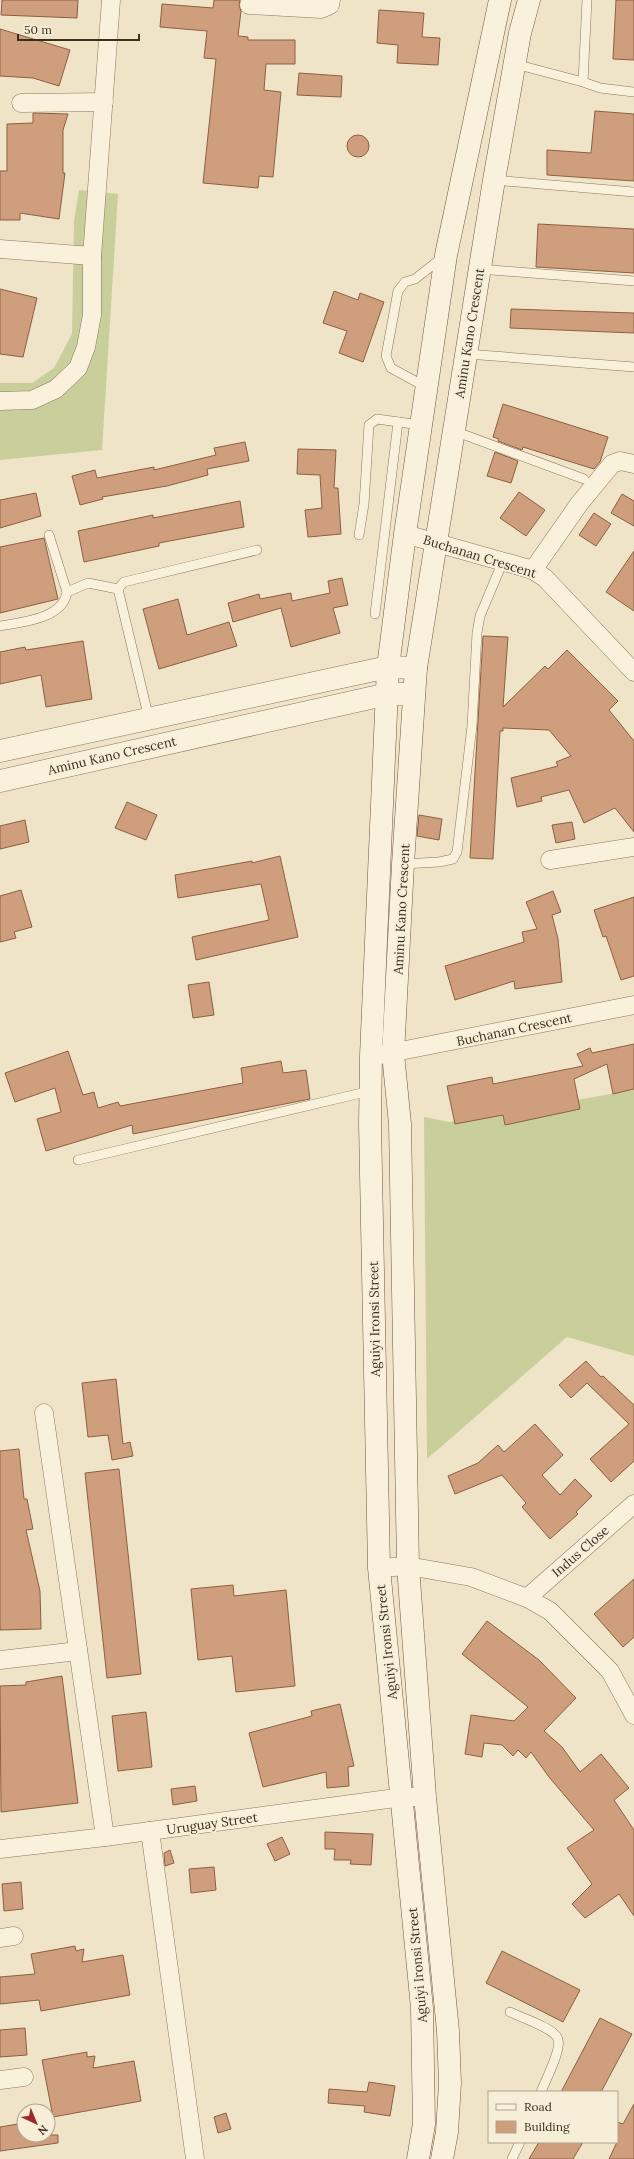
<svg xmlns="http://www.w3.org/2000/svg" width="634" height="2159" viewBox="0 0 634 2159" font-family="Lora,serif">
<style>
.grass{fill:#c9cf9b}
.building{fill:#cf9f7d;stroke:#8d5f41}
.lines{fill:none;stroke-linecap:round;stroke-linejoin:round}
.service-casing{stroke:#8d765c;stroke-width:10}
.minor-casing{stroke:#8d765c;stroke-width:19}
.tertiary-casing{stroke:#8d765c;stroke-width:23}
.secondary-casing{stroke:#6f573f;stroke-width:23}
.service{stroke:#faf1dc;stroke-width:9}
.minor{stroke:#faf1dc;stroke-width:18}
.tertiary{stroke:#faf1dc;stroke-width:22}
.secondary{stroke:#faf1dc;stroke-width:22}
.labels{text-anchor:middle;stroke-width:4;stroke-linejoin:round;paint-order:stroke}
.street-label{font-size:13px;fill:#3d2e20;stroke:#f7eed8}
</style>
<rect width="100%" height="100%" fill="#f0e4c8"/>
<g class="grass">
<path d="M79,190L118,194L102,450L0,460V383H32L54,368L72,334L74,221Z"/>
<path d="M634,1090V1356L567,1337L427,1459L424,1117L449,1122Z"/>
</g>
<g class="building">
<path d="M2,0H78L77,18L1,15Z"/>
<path d="M214,0H240L239,5L241,11L238,36L248,37V40H295V64H266L264,90L281,92L273,177L259,176L258,188L203,183L216,59L204,58L207,31L160,27L162,4L213,8Z"/>
<path d="M616,0H634V60L613,59Z"/>
<path d="M379,10L424,13L422,37L440,38L438,65L397,63L398,45L377,43Z"/>
<path d="M0,29L70,50L59,86L33,78L0,76Z"/>
<path d="M299,73L342,76L341,97L297,95Z"/>
<path d="M595,111L634,114V181L547,175V150L591,153Z"/>
<path d="M33,113L68,114L63,130V173H65L59,219L20,213V220H0V171H7V124L33,123Z"/>
<circle cx="358" cy="146" r="11"/>
<path d="M538,224L634,229V273L536,267Z"/>
<path d="M0,289L37,298L23,357L0,354Z"/>
<path d="M334,291L358,300L360,293L384,302L363,362L339,353L347,331L323,323Z"/>
<path d="M511,309L634,313V333L510,328Z"/>
<path d="M503,404L608,437L600,462L594,469L523,447L522,450L498,441L499,439L493,437Z"/>
<path d="M245,442L249,461L207,469L208,475L167,486L102,497L103,499L80,505L72,476L95,470L97,478L154,467V470L216,455L214,448Z"/>
<path d="M298,449L336,450L334,488H338L341,534L308,537L305,510L322,508L320,475L297,474Z"/>
<path d="M495,452L518,461L511,483L487,476Z"/>
<path d="M519,492L545,510L526,536L500,518Z"/>
<path d="M36,493L41,516L0,528V500Z"/>
<path d="M622,494L634,501V526L611,513Z"/>
<path d="M240,501L244,527L159,543V546L84,562L78,531L153,515V518Z"/>
<path d="M594,513L611,524L596,546L579,535Z"/>
<path d="M44,538L58,599L0,613V547Z"/>
<path d="M634,551V611L606,592Z"/>
<path d="M342,578L348,605L333,608L340,633L291,647L281,608L233,622L228,603L259,594L260,599L291,593L292,601L330,593L328,581Z"/>
<path d="M178,599L187,635L229,622L237,646L159,669L143,609Z"/>
<path d="M483,636L508,637L503,707L545,666L548,669L567,650L618,701L609,710L634,741V832L615,808L584,823L569,790L541,797L542,801L517,807L511,778L558,766L556,762L571,756L549,730L503,728V731H500L493,859L470,858Z"/>
<path d="M83,641L92,699L46,707L41,675L0,684V652L25,647L26,650Z"/>
<path d="M127,802L157,815L146,840L115,828Z"/>
<path d="M419,815L442,819L439,840L417,836Z"/>
<path d="M25,820L29,842L0,849V826Z"/>
<path d="M572,822L575,839L556,843L552,825Z"/>
<path d="M280,856L298,937L196,960L192,937L269,920L261,884L178,898L175,875L252,861V863Z"/>
<path d="M21,890L32,927L14,932L16,938L0,942V896Z"/>
<path d="M553,891L561,912L552,915L558,939L562,982L515,989L514,981L455,1000L445,966L524,942L522,932L537,929L526,902Z"/>
<path d="M634,897V976L621,980L606,936L603,937L594,910Z"/>
<path d="M209,982L214,1015L193,1018L188,985Z"/>
<path d="M634,1044V1089L613,1094L607,1064L574,1079L580,1109L505,1125L503,1115L455,1124L447,1086L492,1077L493,1084L583,1066L577,1054L590,1048L592,1053Z"/>
<path d="M68,1051L83,1095L94,1092L98,1108L118,1102L120,1106L243,1083L241,1068L281,1061L283,1073L306,1070L310,1099L133,1134L132,1125L46,1151L37,1119L61,1112L55,1088L15,1102L5,1073Z"/>
<path d="M586,1361L601,1377L603,1376L634,1405V1461L611,1482L590,1459L629,1424L587,1383L571,1398L559,1385Z"/>
<path d="M116,1379L123,1444L130,1442L133,1456L112,1460L108,1435L88,1437L82,1383Z"/>
<path d="M535,1424L563,1455L542,1475L560,1495L575,1479L592,1496L576,1512L578,1514L550,1539L522,1507L526,1503L502,1475L455,1494L448,1476L478,1463L498,1445L504,1452Z"/>
<path d="M19,1449L24,1499H27L33,1529L26,1530L40,1591L41,1629L0,1630V1451Z"/>
<path d="M119,1469L141,1674L107,1678L85,1473Z"/>
<path d="M634,1579V1637L623,1647L594,1614Z"/>
<path d="M233,1585L234,1596L286,1590L295,1686L236,1692L232,1656L198,1660L191,1589Z"/>
<path d="M487,1621L539,1660L576,1698L544,1731L562,1747L580,1772L601,1754L629,1788L614,1800L634,1830V1916L619,1894L585,1918L572,1904L592,1884L567,1848L594,1830L549,1777L531,1752L526,1758L518,1750L513,1756L502,1745L484,1743L482,1757L465,1754L471,1715L514,1721L528,1707L462,1654Z"/>
<path d="M62,1676L78,1803L1,1812L0,1686L26,1685V1682Z"/>
<path d="M340,1704L354,1766L348,1767L349,1786L327,1788L326,1772L263,1787L249,1733L312,1716L311,1711Z"/>
<path d="M146,1712L152,1767L118,1771L112,1716Z"/>
<path d="M195,1786L197,1801L173,1805L171,1789Z"/>
<path d="M325,1832L373,1834L371,1865L350,1864L351,1860H334L335,1849H325Z"/>
<path d="M282,1837L290,1854L275,1861L267,1844Z"/>
<path d="M170,1850L174,1863L165,1866L164,1853Z"/>
<path d="M214,1867L216,1890L191,1893L189,1869Z"/>
<path d="M21,1882L23,1909L4,1911L2,1884Z"/>
<path d="M75,1946L76,1951L84,1949L82,1962L123,1955L130,1995L41,2011L39,2000L0,2004V1977L35,1974L31,1954Z"/>
<path d="M502,1951L580,1990L563,2022L486,1983Z"/>
<path d="M600,2018L632,2034L601,2092H561Z"/>
<path d="M25,2028L27,2055L0,2057V2030Z"/>
<path d="M87,2052V2057L95,2056L93,2068L134,2061L141,2101L53,2117L42,2060Z"/>
<path d="M369,2082L395,2086L390,2116L364,2112L365,2106L328,2103L329,2089L367,2092Z"/>
<path d="M634,2104V2159H609L617,2142V2122L623,2124Z"/>
<path d="M226,2113L231,2129L218,2133L214,2117Z"/>
<path d="M24,2123V2135H58V2143L0,2151V2127Z"/>
<path d="M539,2142H583L573,2159H529Z"/>
</g>
<g class="lines">
<g class="service-casing">
<g id="service">
<path d="M587,0L583,82L600,88L634,92"/>
<path d="M515,64L583,82"/>
<path d="M494,180L634,192"/>
<path d="M479,269L634,281"/>
<path d="M467,354L634,367"/>
<path d="M426,387L391,368L386,356L398,291L405,282L415,279L443,257"/>
<path d="M454,431L584,479"/>
<path d="M359,535L364,504L369,425L377,419L420,425"/>
<path d="M67,592L88,583L118,589"/>
<path d="M375,614L398,422"/>
<path d="M0,626C22,622 63,619 67,592L49,535"/>
<path d="M149,719L118,589L124,582L257,550"/>
<path d="M403,864L439,862L453,859L457,852L472,726L477,633L480,616L503,561"/>
<path d="M78,1160L370,1091"/>
<path d="M510,2012C522,2018 551,2027 557,2037C564,2046 545,2081 541,2092"/>
<path d="M512,2159L520,2142"/>
</g>
</g>
<g class="minor-casing">
<g id="minor">
<path d="M249,5L321,9L330,5L331,0"/>
<path d="M21,103L104,102"/>
<path d="M0,249L92,256"/>
<path d="M0,401L32,400L56,389L78,368L86,347L92,315V256L111,0"/>
<path d="M405,534L533,570L545,578L634,672"/>
<path d="M533,570L579,504L612,464L620,461L634,464"/>
<path d="M550,860L634,847"/>
<path d="M380,1055L634,1005"/>
<path d="M44,1413L105,1837"/>
<path d="M379,1568L408,1566L471,1577L527,1598L550,1611L610,1671L634,1715"/>
<path d="M527,1598L634,1504"/>
<path d="M0,1660L78,1651"/>
<path d="M150,1831L195,2159"/>
<path d="M0,1849L105,1837L403,1797H425"/>
<path d="M0,1938L14,1936"/>
<path d="M0,2080L24,2077"/>
</g>
</g>
<g class="tertiary-casing">
<g id="tertiary">
<path d="M0,751L388,667L416,668"/>
<path d="M0,781L388,694H414"/>
</g>
</g>
<g class="secondary-casing">
<g id="secondary">
<path d="M418,2159L424,2124L422,2008L379,1568L370,1124L371,1056L388,667L405,534L446,255L500,0"/>
<path d="M442,2159L447,2132L450,2083L448,2031L425,1797L408,1566L400,1124L393,1054L403,864L416,668L494,180L520,33L529,0"/>
</g>
</g>
<use href="#service" class="service"/>
<use href="#minor" class="minor"/>
<use href="#tertiary" class="tertiary"/>
<use href="#secondary" class="secondary"/>
</g>
<g class="labels">
<g class="street-label">
<text transform="translate(469 333) rotate(-81)" y="5">Aminu Kano Crescent</text>
<text transform="translate(480 556) rotate(17)" y="5">Buchanan Crescent</text>
<text transform="translate(112 755) rotate(-13)" y="5">Aminu Kano Crescent</text>
<text transform="translate(401 909) rotate(-87)" y="5">Aminu Kano Crescent</text>
<text transform="translate(514 1029) rotate(-12)" y="5">Buchanan Crescent</text>
<text transform="translate(374 1319) rotate(-91)" y="5">Aguiyi Ironsi Street</text>
<text transform="translate(580 1551) rotate(-41)" y="5">Indus Close</text>
<text transform="translate(386 1642) rotate(-96)" y="5">Aguiyi Ironsi Street</text>
<text transform="translate(212 1823) rotate(-8)" y="5">Uruguay Street</text>
<text transform="translate(417 1965) rotate(-95)" y="5">Aguiyi Ironsi Street</text>
</g>
</g>
<rect x="488" y="2091" width="130" height="52" fill="#f7eed8" stroke="#ada18e"/>
<rect x="496" y="2104" width="20" height="6" fill="#faf1dc" stroke="#ada18e"/>
<text x="524" y="2111" font-size="12" fill="#3d2e20">Road</text>
<rect x="496" y="2121" width="20" height="12" fill="#cf9f7d" stroke="#ada18e"/>
<text x="524" y="2131" font-size="12" fill="#3d2e20">Building</text>
<g transform="translate(36 2123) rotate(136)"><circle r="19" fill="#f7eed8" stroke="#ada18e"/>
<path d="M0-3L7 15L0 10L-7 15Z" fill="#9e2a2b"/>
<text y="-6" font-size="11" font-weight="bold" text-anchor="middle" fill="#3d2e20">N</text>
</g>
<path d="M18 34v6h121v-6" fill="none" stroke="#3d2e20" stroke-width="2"/>
<text x="24" y="34" font-size="12" fill="#3d2e20" stroke="#f7eed8" stroke-width="3" paint-order="stroke">50 m</text>
</svg>
